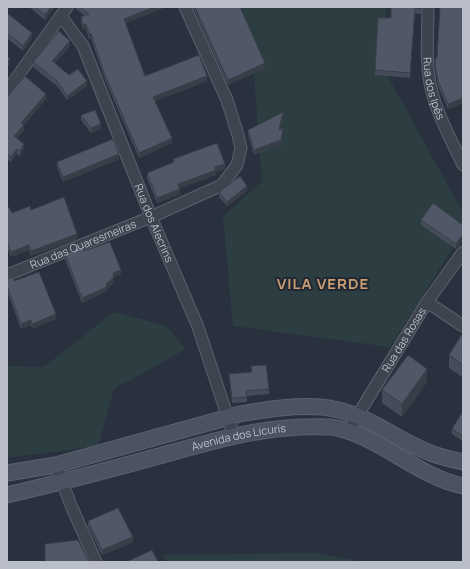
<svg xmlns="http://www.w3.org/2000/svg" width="470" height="569" viewBox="0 0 470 569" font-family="Manrope,sans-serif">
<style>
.green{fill:#2c3e41}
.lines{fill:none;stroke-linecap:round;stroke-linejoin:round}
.street-casing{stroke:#5b616c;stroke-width:13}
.secondary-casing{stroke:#5b616c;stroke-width:17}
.street{stroke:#3d434f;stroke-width:11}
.secondary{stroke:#4b5261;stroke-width:15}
.wall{fill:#454c59}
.shaded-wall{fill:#383e48}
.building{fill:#505867;stroke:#383e48}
.labels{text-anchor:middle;stroke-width:4;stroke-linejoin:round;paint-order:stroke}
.street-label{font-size:11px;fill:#b9bec9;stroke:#222834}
.district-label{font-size:15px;font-weight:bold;letter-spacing:1px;fill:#cb9f73;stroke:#222834}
</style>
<rect width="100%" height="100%" fill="#29313f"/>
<g class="green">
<path d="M233,7H386L385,71L463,213V232L390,347L233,326L223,217L262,181L252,47Z"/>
<path d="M114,312L166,326L186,349L114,389L98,446L7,458V366L44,367Z"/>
<path d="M316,553L365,562H168L162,555Z"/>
</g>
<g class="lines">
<g class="street-casing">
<g id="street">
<path id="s1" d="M428,7C428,33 425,62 431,88C437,115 451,139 463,165"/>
<path id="s2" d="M61,16L83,46L151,217L198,327L234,436"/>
<path d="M7,91L67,7"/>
<path id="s3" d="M7,275L151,217L222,185L237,165L241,148L238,135L227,100L185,7"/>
<path d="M427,302L463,326"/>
<path id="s4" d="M348,431L427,302L463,252"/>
<path d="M56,465L70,503L96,562"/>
</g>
</g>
<g class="secondary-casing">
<g id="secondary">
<path d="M7,473L56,465L240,414C267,409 307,403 334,409C369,416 396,439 428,452C439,457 451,459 463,462"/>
<path id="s5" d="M7,495C58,483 109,470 159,456C206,443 252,429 301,427C313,427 326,426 337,428C383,439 417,476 463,486"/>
</g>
</g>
<use href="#street" class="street"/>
<use href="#secondary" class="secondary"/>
</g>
<g class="wall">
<path d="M29,7H55L45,20Z"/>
<path d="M76,7H166L125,23L145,76L207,81L155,101L172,143L139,158L104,77L91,38L89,39L86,29L83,30L81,21V17L84,15L76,9Z"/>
<path d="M193,7H240L265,68L228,85Z"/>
<path d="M391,7H421V14L415,13L410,78L375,75V70L391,18Z"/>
<path d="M463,7V103L448,109L438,86L435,67V58H437Z"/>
<path d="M7,13L32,38L23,51L7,38Z"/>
<path d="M70,46L55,63L69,75L87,86L67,100L57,86L33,67V62Z"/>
<path d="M7,97L46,99L24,125V130L17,138L24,149L20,156L17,154L11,162L7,159Z"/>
<path d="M81,115L101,129L91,133L81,120Z"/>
<path d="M283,117L280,130L283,133L281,145L254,155L248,135V130Z"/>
<path d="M119,159L63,182L57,167V162Z"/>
<path d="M173,159L225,169L216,172V175L180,188V194L157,203L147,178V173L173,163Z"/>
<path d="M247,191L227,206L219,197V192Z"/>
<path d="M7,208L12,213L31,210L77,239L31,256L29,250L11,257L7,247Z"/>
<path d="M421,220L463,225V239L456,249L421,225Z"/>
<path d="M84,251L121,274L114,277V282L107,289V291L82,303L65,259V254Z"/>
<path d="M7,279L14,281L56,319L32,329L31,325L21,329L7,291Z"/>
<path d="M463,335L462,377L449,368V355Z"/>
<path d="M251,366L269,389V394L247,396V402L232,403L229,374L251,372Z"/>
<path d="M427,382L402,417L382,403V390Z"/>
<path d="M463,411V441L452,434V429Z"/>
<path d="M88,521L133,542L102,555L88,526Z"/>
</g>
<g class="shaded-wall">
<path d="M51,7H55L45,20V15Z"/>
<path d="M154,7H166L124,24V19Z"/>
<path d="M86,24V29L83,30V25Z"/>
<path d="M32,33V38L23,51V46Z"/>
<path d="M91,33V38L89,39V34Z"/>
<path d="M70,41V46L52,66V61Z"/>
<path d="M10,59V64L7,67V62Z"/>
<path d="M265,63V68L228,85V80Z"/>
<path d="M207,76V81L153,102V97Z"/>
<path d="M87,81V86L67,100V96Z"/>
<path d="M46,94V99L21,128V123Z"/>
<path d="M463,98V103L448,109V104Z"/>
<path d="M283,112V117L279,135V130Z"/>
<path d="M101,124V129L91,133V128Z"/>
<path d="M24,125V130L14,141V136Z"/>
<path d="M283,128V133L281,145L254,155V150Z"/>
<path d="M172,138V143L139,158V153Z"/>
<path d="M24,144V149L20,156V151Z"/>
<path d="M17,149V154L11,162V157Z"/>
<path d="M119,154V159L63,182V177Z"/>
<path d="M225,164V169L216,172V175L178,189V184L215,167Z"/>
<path d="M247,186V191L227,206V202Z"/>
<path d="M180,189V194L157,203V198Z"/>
<path d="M77,234V239L31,256V251Z"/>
<path d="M463,234V239L456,249V244Z"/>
<path d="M29,245V250L11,257V252Z"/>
<path d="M121,270V274L114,277V282L107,289V291L82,303V298L106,284L113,273Z"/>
<path d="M56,314V319L32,329V324Z"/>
<path d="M31,320V325L21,329V324Z"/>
<path d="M463,363V376L462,377V364Z"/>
<path d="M427,369V382L402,417V404Z"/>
<path d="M133,537V542L102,555V550Z"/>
</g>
<g class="building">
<path d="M35,7H51L45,15Z"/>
<path d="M80,7H154L124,19L145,76L199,55L207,76L153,97L172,138L139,153L104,73L91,33L89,34L86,24L83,25L81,17L89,14Z"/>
<path d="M195,7H240L265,63L228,80Z"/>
<path d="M391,7H421V9L415,8L410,73L375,70L378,18H391Z"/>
<path d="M440,7H463V98L448,104L438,81L435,63V58H437Z"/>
<path d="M7,13L32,33L23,46L7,33Z"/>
<path d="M59,31L70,41L52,61L69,75L78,69L87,81L67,96L57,81L33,62Z"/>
<path d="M7,56L10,59L7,62Z"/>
<path d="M25,76L46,94L21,123L24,125L14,136L24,144L20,151L17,149L11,157L7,154V97Z"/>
<path d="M95,110L101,124L91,128L81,115Z"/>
<path d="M283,112L279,130L283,128L281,140L254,150L248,130Z"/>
<path d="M113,139L119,154L63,177L57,162Z"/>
<path d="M217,143L225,164L215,167L216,170L178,184L180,189L157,198L147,173L174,162L173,159Z"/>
<path d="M240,176L247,186L227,202L219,192Z"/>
<path d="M64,197L77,234L31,251L29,245L11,252L7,242V208L9,207L12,213L30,206L31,210Z"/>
<path d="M433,203L463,225V234L456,244L421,220Z"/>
<path d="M110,242L121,270L113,273L114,277L106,284L107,287L82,298L65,254L82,247L84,251Z"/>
<path d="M39,272L56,314L32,324L31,320L21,324L7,286V279L13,277L14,281Z"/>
<path d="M462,334L463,335V363L462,364L449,355Z"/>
<path d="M408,355L427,369L402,404L382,390Z"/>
<path d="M266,365L269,389L246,391L247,397L232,398L229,374L252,372L251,366Z"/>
<path d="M463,411V436L452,429Z"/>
<path d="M118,508L133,537L102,550L88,521Z"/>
<path d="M78,540L89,562H45V544Z"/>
<path d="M152,550L158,562H126Z"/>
</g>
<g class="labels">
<g class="street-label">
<text dy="4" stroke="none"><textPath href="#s1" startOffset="82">Rua dos Ipês</textPath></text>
<text dy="4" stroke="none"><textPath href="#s2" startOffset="228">Rua dos Alecrins</textPath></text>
<text dy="4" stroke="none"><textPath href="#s3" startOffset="82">Rua das Quaresmeiras</textPath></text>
<text dy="4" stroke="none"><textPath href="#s4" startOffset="107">Rua das Rosas</textPath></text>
<text dy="4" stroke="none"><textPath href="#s5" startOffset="239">Avenida dos Licuris</textPath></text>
</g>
<g class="district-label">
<text x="323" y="289">VILA VERDE</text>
</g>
</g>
<rect width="470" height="569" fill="none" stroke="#b9bec9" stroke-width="16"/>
</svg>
